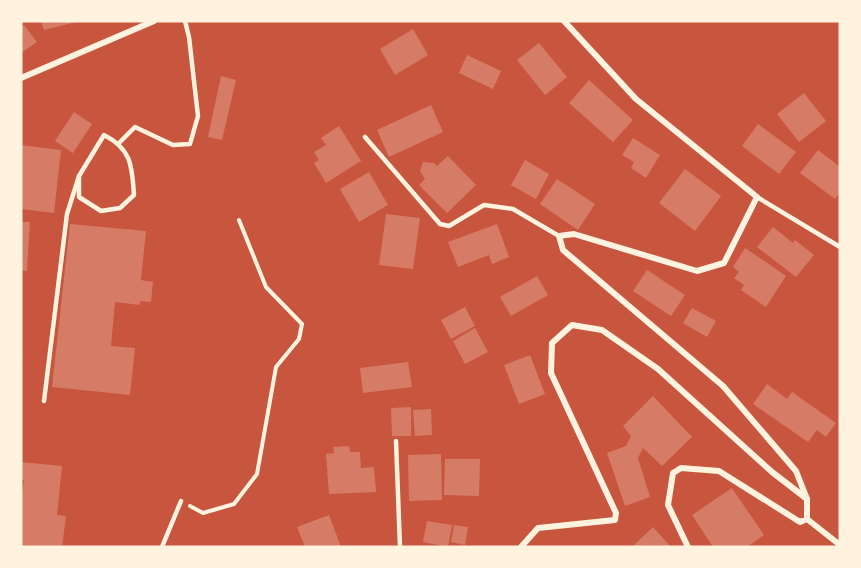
<svg xmlns="http://www.w3.org/2000/svg" width="861" height="568" viewBox="0 0 861 568" font-family="Raleway,sans-serif">
<style>
.building{fill:#d67c66}
.lines{fill:none;stroke-linecap:round;stroke-linejoin:round}
.path{stroke:#fff3e0;stroke-width:4}
.service{stroke:#fff3e0;stroke-width:4.5}
.minor{stroke:#fff3e0;stroke-width:6}
</style>
<rect width="100%" height="100%" fill="#c8553d"/>
<g class="building">
<path d="M41,21H77V22L44,30Z"/>
<path d="M24,25L37,42L21,53V27Z"/>
<path d="M413,29L428,55L395,75L380,49Z"/>
<path d="M539,43L567,77L545,95L517,60Z"/>
<path d="M467,55L501,71L493,89L459,73Z"/>
<path d="M221,76L236,80L222,140L208,137Z"/>
<path d="M589,80L633,120L613,142L569,103Z"/>
<path d="M804,93L826,121L799,142L777,114Z"/>
<path d="M431,105L443,132L389,157L377,130Z"/>
<path d="M74,112L92,124L73,153L55,141Z"/>
<path d="M758,124L796,152L779,174L742,146Z"/>
<path d="M339,126L361,161L326,183L314,163L319,160L314,152L326,145L321,138Z"/>
<path d="M633,138L660,155L646,178L631,168L634,162L622,155Z"/>
<path d="M21,145L61,150L54,213L21,209Z"/>
<path d="M818,150L840,167V192L835,199L800,173Z"/>
<path d="M448,156L476,185L447,213L419,185L425,179L420,171L423,162L434,163L437,166Z"/>
<path d="M525,160L549,174L536,199L511,185Z"/>
<path d="M685,169L721,196L695,231L659,203Z"/>
<path d="M369,172L388,205L359,222L340,189Z"/>
<path d="M557,179L595,204L578,230L540,204Z"/>
<path d="M386,214L420,218L413,269L379,265Z"/>
<path d="M21,222H30L27,271L21,270Z"/>
<path d="M70,224L146,231L141,280L153,282L151,302L140,301V305L115,302L111,346L135,348L130,395L52,387Z"/>
<path d="M497,224L509,257L492,264L489,255L458,267L448,242Z"/>
<path d="M773,227L793,243L795,240L814,255L796,277L757,247Z"/>
<path d="M745,248L786,276L766,307L741,290L744,285L734,278L739,272L733,267Z"/>
<path d="M647,270L685,295L671,316L633,291Z"/>
<path d="M537,276L548,295L511,316L500,297Z"/>
<path d="M465,307L475,326L451,339L441,320Z"/>
<path d="M692,308L716,321L707,337L683,323Z"/>
<path d="M475,328L488,352L465,364L453,341Z"/>
<path d="M530,355L545,394L519,404L504,365Z"/>
<path d="M408,362L412,387L363,393L360,368Z"/>
<path d="M767,384L787,399L792,392L836,423L826,437L817,430L808,442L753,404Z"/>
<path d="M653,396L692,437L662,466L643,448L638,458L650,497L625,506L607,453L626,446L631,436L623,426Z"/>
<path d="M411,407V436H392L391,408Z"/>
<path d="M431,409L432,435L415,436L413,410Z"/>
<path d="M349,446L350,452H360L361,468L374,467L376,492L329,494L326,454L334,453L333,447Z"/>
<path d="M441,454L442,500L409,501L408,455Z"/>
<path d="M445,459H480L479,496L444,495Z"/>
<path d="M21,462L62,466L57,515L66,516L62,547H21V502L24,480H21Z"/>
<path d="M732,488L764,535L747,547H713L692,515Z"/>
<path d="M329,515L341,547H305L297,527Z"/>
<path d="M427,521L452,525L448,547L423,542Z"/>
<path d="M454,525L468,527L465,545L451,542Z"/>
<path d="M653,527L671,547H634L633,546Z"/>
</g>
<g class="lines">
<path class="path" d="M190,506L203,513L234,504L257,474L276,367L299,339L302,324L266,287L239,220"/>
<g class="service">
<path d="M104,135C132,149 132,167 134,195L120,208L101,211L79,197V176Z"/>
<path d="M365,137L440,224L449,226L484,205L513,209L559,236"/>
<path d="M119,143L135,127L173,145L190,144L198,116L189,37L185,21"/>
<path d="M757,197L840,247"/>
<path d="M44,401L67,214L79,176"/>
<path d="M396,441L400,547"/>
<path d="M162,547L181,501"/>
</g>
<g class="minor">
<path d="M564,21L636,99L757,197L724,263L697,271L574,234L559,236L563,250L723,386L796,471L807,499V519L800,522L719,471L681,468L673,473L668,505L688,547"/>
<path d="M21,78L154,21"/>
<path d="M807,519L840,545"/>
<path d="M521,547L538,528L615,520L616,513L551,373L552,343L572,325L602,330L658,369L772,472L807,499"/>
</g>
</g>
<rect width="861" height="568" fill="none" stroke="#fff3e0" stroke-width="45"/>
</svg>
